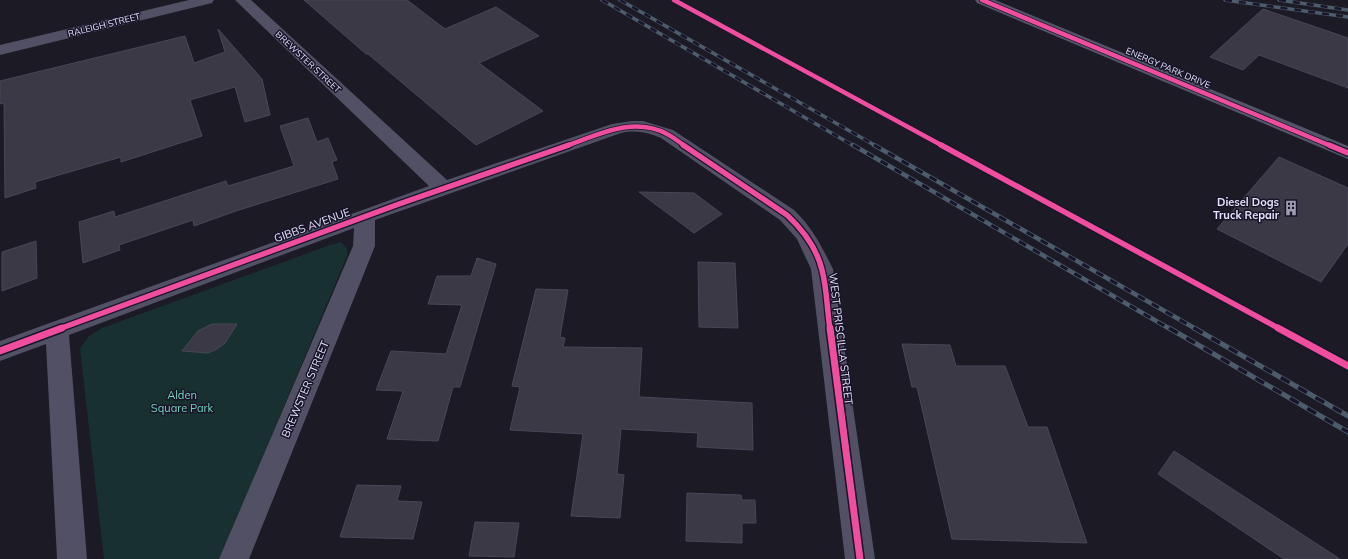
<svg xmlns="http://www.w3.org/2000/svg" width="1348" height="559" viewBox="0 0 1348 559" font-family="Mulish,sans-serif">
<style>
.green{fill:#193030}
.building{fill:#3b3946;stroke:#494657}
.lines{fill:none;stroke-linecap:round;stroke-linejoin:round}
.street{fill:#525064;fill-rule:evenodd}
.secondary{fill:#555569;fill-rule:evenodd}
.rail-far2-casing{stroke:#4c5c6b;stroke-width:3.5}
.rail-far1-casing{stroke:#4c5c6b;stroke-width:4.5}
.rail-casing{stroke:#4c5c6b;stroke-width:5}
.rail-far2{stroke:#18152a;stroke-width:2.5;stroke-dasharray:7;stroke-linecap:butt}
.rail-far1{stroke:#18152a;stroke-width:3;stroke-dasharray:8;stroke-linecap:butt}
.rail{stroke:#18152a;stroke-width:3.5;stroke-dasharray:10;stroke-linecap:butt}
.cycleway-far2-casing{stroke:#18152a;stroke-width:6}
.cycleway-far1-casing{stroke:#18152a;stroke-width:8}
.cycleway-casing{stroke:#18152a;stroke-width:10}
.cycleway-far2{stroke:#ef4d9e;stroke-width:4.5}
.cycleway-far1{stroke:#ef4d9e;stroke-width:5.5}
.cycleway{stroke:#ef4d9e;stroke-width:7}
.labels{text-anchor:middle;stroke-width:3;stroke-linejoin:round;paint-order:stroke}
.far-street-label{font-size:9px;fill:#e4e2fb;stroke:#18152a}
.poi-label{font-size:11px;font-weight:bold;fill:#e4e2fb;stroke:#18152a;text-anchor:end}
.street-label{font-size:11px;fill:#e4e2fb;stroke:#18152a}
.park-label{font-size:11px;fill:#75d3bb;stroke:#18152a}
</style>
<rect width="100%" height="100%" fill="#1c1a25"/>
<path class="green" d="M341,242L347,248V256L220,559H104L80,349L89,336L102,328L330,245Z"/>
<g class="building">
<path d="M304,0H407L445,29L496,7L539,36L479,63L543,111L476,145L368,54H366Z"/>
<path d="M1263,9L1348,38V88L1259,55L1243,70L1210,57Z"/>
<path d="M218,29L262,79L270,115L245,122L235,87L190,100L202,136L121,162V157L35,182L36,188L5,198L4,103L0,104V81L185,36L194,63L225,52Z"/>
<path d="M308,118L317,142L328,138L337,160L332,162L338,179L236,211L194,226L193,220L119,245L120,250L83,263L79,222L114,211L115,217L226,181L228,186L294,166L280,126Z"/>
<path d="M1279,157L1348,188V244L1321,282L1217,229Z"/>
<path d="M639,192L694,193L722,214L694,233Z"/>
<path d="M36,241L37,278L2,291V252Z"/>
<path d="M477,258L496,264L460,387H453L438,441L387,439L403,391L376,390L391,351L446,354L462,305L428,304L437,276H471Z"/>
<path d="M698,262L735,263L738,328L699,327Z"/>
<path d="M536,289L568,290L560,337L565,338L563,347L642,348L639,397L752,403L753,450L697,447L698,433L621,429L617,474L624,475L620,518L571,516L583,434L510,430L520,387L512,386Z"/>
<path d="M212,324H237L225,343L217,349L208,353L182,351L198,331Z"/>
<path d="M902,344L950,345L956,366H1005L1028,427H1047L1087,543L952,539L917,387H912Z"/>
<path d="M1174,451L1340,559H1284L1158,474Z"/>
<path d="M357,485L401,486L397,501L422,502L413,539L340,537Z"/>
<path d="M687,493L741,495L742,500H755L756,523H742V543L686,541Z"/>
<path d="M475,522L519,523L514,557L469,556Z"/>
</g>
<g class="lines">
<g class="street">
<path d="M189,0H214L212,3L0,55V45Z"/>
<path d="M235,0H251L447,180L612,124L632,121H643L673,130L794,210C812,227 822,247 833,269L875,559H845L811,269L797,239L780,220L661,138C647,132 636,130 621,133L375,220V246L249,559H219L353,246L354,228L69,335L87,559H57L46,344L0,361V341L429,186Z"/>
</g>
<path class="secondary" d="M975,0H995L1348,146V159L977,3Z"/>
<g class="rail-far2-casing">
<g id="rail-far2">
<path d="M602,0L854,146"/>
<path d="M620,0L876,146"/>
<path d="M1225,0L1348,17"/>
<path d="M1279,0L1348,10"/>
</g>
</g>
<g class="rail-far1-casing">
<g id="rail-far1">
<path d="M853,145L1170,329"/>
<path d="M874,145L1196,329"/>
</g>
</g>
<g class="rail-casing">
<g id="rail">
<path d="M1169,328L1348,432"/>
<path d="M1194,328L1348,416"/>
</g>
</g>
<use href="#rail-far2" class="rail-far2"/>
<use href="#rail-far1" class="rail-far1"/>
<use href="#rail" class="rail"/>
<g class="cycleway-far2-casing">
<g id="cycleway-far2">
<path d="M674,0L943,146"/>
<path d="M982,0L1331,146"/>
<path d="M566,146C598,135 633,116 667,134C673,137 679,142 685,146"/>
</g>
</g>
<g class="cycleway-far1-casing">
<g id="cycleway-far1">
<path d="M683,145L787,215C802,229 817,249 822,270C827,289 827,310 830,329"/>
<path d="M941,145L1280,329"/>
<path d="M1329,145L1348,153"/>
<path d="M59,329L399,204L569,145"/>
</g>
</g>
<g class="cycleway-casing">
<g id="cycleway">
<path d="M830,328L860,559"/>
<path d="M1278,328L1348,366"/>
<path d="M0,351L62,328"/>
</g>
</g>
<use href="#cycleway-far2" class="cycleway-far2"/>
<use href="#cycleway-far1" class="cycleway-far1"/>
<use href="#cycleway" class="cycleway"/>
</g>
<defs>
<g id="building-bare" transform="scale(1.2)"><path d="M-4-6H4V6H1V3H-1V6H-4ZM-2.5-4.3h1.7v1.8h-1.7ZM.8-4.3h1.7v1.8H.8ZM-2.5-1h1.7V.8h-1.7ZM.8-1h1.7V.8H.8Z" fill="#9e9cb0" stroke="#18152a" stroke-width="2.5" paint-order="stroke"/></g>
</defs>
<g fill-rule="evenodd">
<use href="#building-bare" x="1291" y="208"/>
</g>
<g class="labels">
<g class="far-street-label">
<text transform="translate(104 25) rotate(-14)" y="3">RALEIGH STREET</text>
<text transform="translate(308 62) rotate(43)" y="3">BREWSTER STREET</text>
<text transform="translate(1168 68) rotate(23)" y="3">ENERGY PARK DRIVE</text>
</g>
<g class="poi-label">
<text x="1279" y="206">Diesel Dogs<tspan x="1279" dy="13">Truck Repair</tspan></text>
</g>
<g class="street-label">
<text transform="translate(312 225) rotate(-20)" y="4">GIBBS AVENUE</text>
<text transform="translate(841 339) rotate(83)" y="4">WEST PRISCILLA STREET</text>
<text transform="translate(305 389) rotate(-67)" y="4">BREWSTER STREET</text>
</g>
<g class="park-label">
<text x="182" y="399">Alden<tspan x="182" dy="13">Square Park</tspan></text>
</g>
</g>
</svg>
